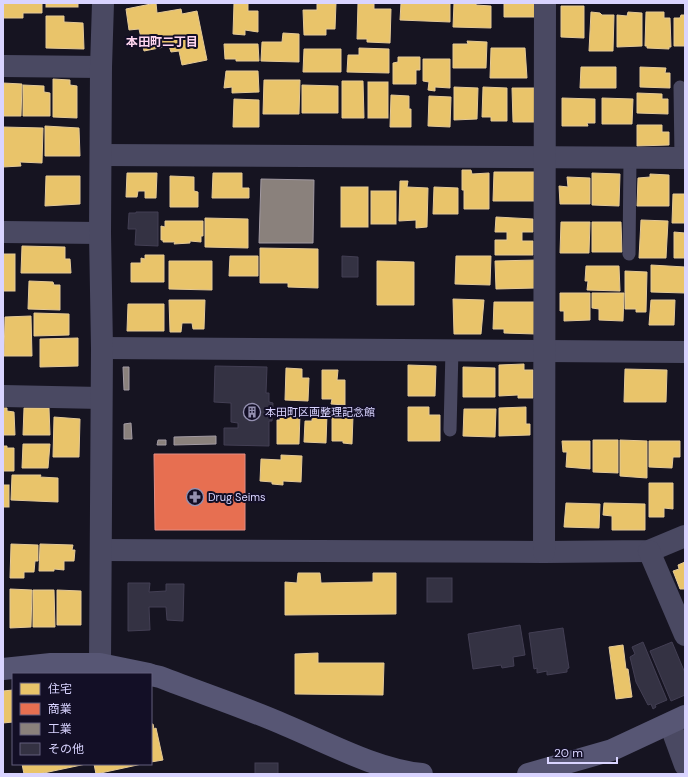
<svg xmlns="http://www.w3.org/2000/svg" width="688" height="777" viewBox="0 0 688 777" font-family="'DM Sans','Noto Sans JP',sans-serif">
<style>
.homes{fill:#e9c46a;stroke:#e4c997}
.shops{fill:#e76f51;stroke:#e38d85}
.industry{fill:#8a817c;stroke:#a29aa3}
.building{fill:#343243;stroke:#433f54}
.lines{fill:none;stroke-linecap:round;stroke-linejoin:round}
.lane{stroke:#4a4962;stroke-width:13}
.street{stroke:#4a4962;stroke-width:22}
.secondary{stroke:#575674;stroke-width:22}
.labels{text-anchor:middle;stroke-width:4;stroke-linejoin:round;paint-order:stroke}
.poi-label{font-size:11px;fill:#d9d4ff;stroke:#130f26;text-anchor:start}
.neighbourhood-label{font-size:12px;font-weight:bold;fill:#ffd6f0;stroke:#130f26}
</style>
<rect width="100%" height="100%" fill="#161421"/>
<g class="homes">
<path d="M3,3H42V13H23V18H3Z"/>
<rect x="46" y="3" width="32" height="4"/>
<path d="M156,3L157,13L181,9L182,14L197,11L207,60L182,65L179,51L171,52L169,46L144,51L139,29L129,30L126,9Z"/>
<path d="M234,3H248V11H258V32L245,30V35L233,34Z"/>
<path d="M317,3H336L335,29H326V35H304L303,10H317Z"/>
<path d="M358,3H374V9H391L390,43L367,42V39H357Z"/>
<path d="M401,3H450V22L400,20Z"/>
<path d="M454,3H476V5L491,6V28L453,27Z"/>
<path d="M504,3H536L537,17H504Z"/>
<path d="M561,6H584V38L561,37Z"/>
<path d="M591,12L600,13L602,15H614L613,51H589Z"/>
<path d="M628,12L642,13V46L617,47V15L627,16Z"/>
<path d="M646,12H664V18H670L671,47H669V49L647,48V46H645Z"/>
<path d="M681,15H685V46H674V18H680Z"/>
<path d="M46,16H64V22L83,23L84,49L46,48Z"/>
<path d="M283,33L299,34V62L261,61L262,42H282Z"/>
<path d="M467,41L487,42L486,68H453V44H468Z"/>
<path d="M224,44H258L259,61H236V59H225Z"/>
<path d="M359,48L389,49V73L347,72L348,55H359Z"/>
<path d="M491,48H525L527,78H490Z"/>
<path d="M304,49H341V72H303Z"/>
<path d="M398,57H420V70H416V84H393V63L398,62Z"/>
<path d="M423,59H450V88L435,87V91L428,90L429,82L423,81Z"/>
<path d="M581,67H616V88H580Z"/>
<path d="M640,67L666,68L665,73H670V88L640,87Z"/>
<path d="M226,71H258L259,92L232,93V87L224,88Z"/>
<path d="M53,79L70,80V85L77,86V118L53,117Z"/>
<path d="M264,80H300L299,114H263Z"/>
<path d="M342,81H363L364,118H342Z"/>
<rect x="368" y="82" width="20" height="36"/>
<path d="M3,83L22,84L21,116H3Z"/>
<path d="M23,85L44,86V92L50,93V116H23Z"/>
<path d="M302,85L338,86V113H302Z"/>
<path d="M454,87L478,88L477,119L454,120Z"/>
<path d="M483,87L507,88V121H491V117H482Z"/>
<path d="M512,88H535L536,122H513Z"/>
<path d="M637,93L662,94V99H668V114L637,113Z"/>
<path d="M391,95L409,96V109H411V127H390Z"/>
<path d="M429,96L451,97L450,127L428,126Z"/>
<path d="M562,98L595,99V123H587L588,126H562Z"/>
<path d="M602,98L633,99L632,124H602Z"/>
<path d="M234,99L259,100V127H233Z"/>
<path d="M637,125H662V132H669V145L637,146Z"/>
<path d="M45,126L79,128L80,156H45Z"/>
<path d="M3,127L43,128L42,163L20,162L21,166L3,167Z"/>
<path d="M462,170H471L472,174L489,173V209H464V190H462Z"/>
<path d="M494,172H535L536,201H493Z"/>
<path d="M127,173H157L156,198H145V191H138L137,197H126Z"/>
<path d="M213,173H242V188H249V198H212Z"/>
<path d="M592,173L620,174L619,206L592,205Z"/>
<path d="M650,174L669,175V206H637L638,178L650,177Z"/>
<path d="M46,176H80V204L45,206Z"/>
<path d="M170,176L194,177V191L198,192V207H170Z"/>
<path d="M567,177L590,178V204H560L559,186L568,187Z"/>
<path d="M400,181H408L407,187L428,188L427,227L416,228V220L399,221Z"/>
<rect x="341" y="187" width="27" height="40"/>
<path d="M434,187L458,188V214H433Z"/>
<rect x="371" y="191" width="25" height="33"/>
<path d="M673,194H685V223H672Z"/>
<path d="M496,217L533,219V232H522V241H533V255H495V240H507V232H495Z"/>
<path d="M205,218L248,219V248L205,247Z"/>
<path d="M641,220L668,221L666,258H639Z"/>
<path d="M165,221H203V236H201V242L190,241V243L174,244L175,242H163V240H161V226L165,227Z"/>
<path d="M561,222H590L589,253H560Z"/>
<path d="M592,222H621L622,252H592Z"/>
<path d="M674,232L685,233V258H674Z"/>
<path d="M22,246L65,247V259H70L71,273H21Z"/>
<path d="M260,248L318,249V288L288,287V283H260Z"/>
<rect x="3" y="254" width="12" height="37"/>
<path d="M145,255H164V282H131V263H141V258L145,259Z"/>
<path d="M230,256H258V276H229Z"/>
<path d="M456,256H491L490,285L455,284Z"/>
<path d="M537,260L536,288L496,289L495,261Z"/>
<path d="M169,261H212V290L169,289Z"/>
<path d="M377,261L414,262V305H377Z"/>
<path d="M651,265L685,267V293L651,292Z"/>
<path d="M586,266H619L620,291L587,290L588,281H585Z"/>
<path d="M625,271L647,272L646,312H636V309H625Z"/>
<path d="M29,281L53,282L54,285H60V310L28,309Z"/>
<path d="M560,293H590V320L564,321V311H560Z"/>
<path d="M592,293H624L623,321L599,320V309L592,308Z"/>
<path d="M453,299L484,300L481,334H454Z"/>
<path d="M169,300H205L204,329H193L192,323H182L181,332H170Z"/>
<path d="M651,300H675L674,325H649Z"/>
<path d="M494,302H536L535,334L504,333V329H493Z"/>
<path d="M128,304H164V331H127Z"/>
<path d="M34,313L69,314V335L34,336Z"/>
<path d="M31,316L32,356H4L5,317Z"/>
<path d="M78,338V366L40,367V339Z"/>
<path d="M524,364V370H533V398H518V395L499,396V365Z"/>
<path d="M408,365L436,366L435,396H408Z"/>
<path d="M463,367L495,368V397H463Z"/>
<path d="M286,368L302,369V378H309L308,401L285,400Z"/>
<path d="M625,369L667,370L666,402H624Z"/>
<path d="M322,370H338L337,380H345V405L331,404L332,399H322Z"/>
<path d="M408,407H429V415H440V441H408Z"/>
<path d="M526,407V424H530V435L499,436V408Z"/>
<path d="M3,408H7V411L14,412L15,435H3Z"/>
<path d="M24,408H49L50,435H23Z"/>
<path d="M464,409H496L495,437L463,436Z"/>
<path d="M280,413H300L299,444H277V420H280Z"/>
<path d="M312,413L327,414L326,443L304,442L305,421H312Z"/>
<path d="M332,415L353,416L352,444L343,443V441H332Z"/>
<path d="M54,417L80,419L79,457H53Z"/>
<path d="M593,440H618V473L593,472Z"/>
<path d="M620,440L647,441V478L620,476Z"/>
<path d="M562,441H590V469L566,467L567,452H563Z"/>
<path d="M649,441H680V457H673L672,468L649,467Z"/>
<path d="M23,444H50L48,468H22Z"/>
<path d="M3,446H7V448H14V471H3Z"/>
<path d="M281,455L302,456L301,482L283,481V485L272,484V482L260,481L261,459L281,460Z"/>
<path d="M12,475H41L40,477L58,478V502L11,500Z"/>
<path d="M649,483H673V509L664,508V517H649Z"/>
<rect x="3" y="485" width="6" height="22"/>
<path d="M566,503L600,504L599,528L564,527Z"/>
<path d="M604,503L645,504V530H612V516L603,515Z"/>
<path d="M11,544L38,545V561H35L34,572H24V578H10Z"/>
<path d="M40,544L73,545L72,550H75L74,561H64V570L54,569V571H39Z"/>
<path d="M685,562V589H680L673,571L679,569L678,565Z"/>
<path d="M298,573H320L321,583L373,582V573H396V614L285,615V582L297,583Z"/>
<path d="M10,589L32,590L31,627L10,628Z"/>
<path d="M33,590H54L55,627H33Z"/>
<path d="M57,590L81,591V625H57Z"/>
<path d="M623,645L626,669H628L632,697L616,699L609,647Z"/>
<path d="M318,653V663H384L383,695L295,694V654Z"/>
<path d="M13,690V722L3,723V691Z"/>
<path d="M151,724H153L154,729L156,728L163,760L151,762Z"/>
<path d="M22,764H86L39,774H24Z"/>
<path d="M94,764H142L96,774Z"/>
</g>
<path class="shops" d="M154,454H245V530H155Z"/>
<g class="industry">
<path d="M261,179L314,180L313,243H259Z"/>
<path d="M123,367H129V390H124Z"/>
<path d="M131,423L132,439H124V424Z"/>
<path d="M216,436V444L174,445V437Z"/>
<path d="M158,440H166V445H157Z"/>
</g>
<g class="building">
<path d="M136,212H158V246L135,245L136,229H128L129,213H136Z"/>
<path d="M342,256L358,257V277H342Z"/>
<path d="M215,366L267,367L266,393H269V402L273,403L272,421H269V446L224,445V428H238V423L231,422V403L214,402Z"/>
<rect x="427" y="578" width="25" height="24"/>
<path d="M128,583H150L149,592L166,591V584H184L183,621L167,620L166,607H149L150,630L128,631Z"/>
<path d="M520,625L525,655L513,657L514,666L502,668L501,665L473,669L468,634Z"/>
<path d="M563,628L569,668L567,669V672L547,675V671L537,673V668L534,669L529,633Z"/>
<path d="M643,642L667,700L655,705L656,707L653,709L651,704L648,705L636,682L630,657L635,654L632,647Z"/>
<path d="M672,642L685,673V695L671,701L650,651Z"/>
<rect x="255" y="763" width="23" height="11"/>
</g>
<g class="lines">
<g class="lane">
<path d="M680,87L681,158"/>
<path d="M629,254L630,158"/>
<path d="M450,430L452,350"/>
</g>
<g class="street">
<path d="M3,66L101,67"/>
<path d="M101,155L685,158"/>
<path d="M3,232L100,233"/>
<path d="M102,348L685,352"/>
<path d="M3,396L101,398"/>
<path d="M101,550L544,552L649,551L685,536"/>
<path d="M649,551L685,635"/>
<path d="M544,552L545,3"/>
<path d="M100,664L102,348L100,233L101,67L103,3"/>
<path d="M670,724L685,765"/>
</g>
<g class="secondary">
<path d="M3,669L51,664H100L149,674"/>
<path d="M151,675L160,677C201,693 244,707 285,725C326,742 377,770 422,774"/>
<path d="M528,774L612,750L685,716"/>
</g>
</g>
<defs>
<g id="building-ring" transform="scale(0.9)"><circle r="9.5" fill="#130f26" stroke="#9591b1" stroke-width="1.5"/><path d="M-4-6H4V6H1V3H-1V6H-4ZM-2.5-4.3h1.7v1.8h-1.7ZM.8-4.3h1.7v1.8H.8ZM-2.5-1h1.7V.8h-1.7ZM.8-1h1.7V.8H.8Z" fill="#9591b1"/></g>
<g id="pharmacy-ring" transform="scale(0.9)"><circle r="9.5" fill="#130f26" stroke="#9591b1" stroke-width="1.5"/><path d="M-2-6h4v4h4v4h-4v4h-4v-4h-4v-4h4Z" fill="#9591b1"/></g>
</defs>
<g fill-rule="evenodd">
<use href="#building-ring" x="252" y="412"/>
<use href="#pharmacy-ring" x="195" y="497"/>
</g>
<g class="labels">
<g class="poi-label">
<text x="265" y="416">本田町区画整理記念館</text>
<text x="208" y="501">Drug Seims</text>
</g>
<g class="neighbourhood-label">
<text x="162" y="46">本田町二丁目</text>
</g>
</g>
<rect width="688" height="777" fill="none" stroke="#d9d4ff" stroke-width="8"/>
<rect x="12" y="673" width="140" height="92" fill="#130f26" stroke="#625e7d"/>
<rect x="20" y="683" width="20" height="12" fill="#e9c46a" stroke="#625e7d"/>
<text x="48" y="693" font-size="12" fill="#d9d4ff">住宅</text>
<rect x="20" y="703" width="20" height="12" fill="#e76f51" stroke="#625e7d"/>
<text x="48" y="713" font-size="12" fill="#d9d4ff">商業</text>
<rect x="20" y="723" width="20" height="12" fill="#8a817c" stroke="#625e7d"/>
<text x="48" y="733" font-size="12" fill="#d9d4ff">工業</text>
<rect x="20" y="743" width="20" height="12" fill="#343243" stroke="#625e7d"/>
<text x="48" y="753" font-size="12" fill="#d9d4ff">その他</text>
<path d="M548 757v6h69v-6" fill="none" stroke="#d9d4ff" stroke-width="2"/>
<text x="554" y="757" font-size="12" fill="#d9d4ff" stroke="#130f26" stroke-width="3" paint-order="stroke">20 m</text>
</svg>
